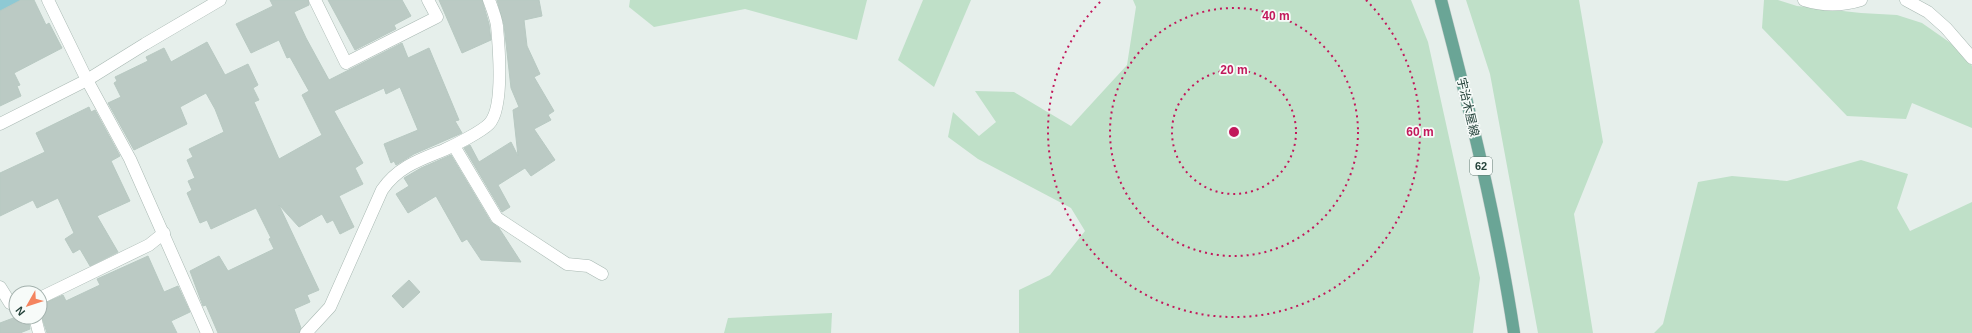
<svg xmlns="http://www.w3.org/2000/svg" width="1972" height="333" viewBox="0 0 1972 333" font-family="Helvetica,'Noto Sans JP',sans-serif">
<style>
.green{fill:#bfe0c8}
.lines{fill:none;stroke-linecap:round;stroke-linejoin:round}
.river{stroke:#8ec9d4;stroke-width:37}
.building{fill:#bbcac4;stroke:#b8c9c2}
.minor-casing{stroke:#a8b8b2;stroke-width:13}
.primary-casing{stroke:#c2cac8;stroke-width:13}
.minor{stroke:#fff;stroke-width:12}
.primary{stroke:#6aa596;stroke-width:12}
.ring{fill:none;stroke:#c2185b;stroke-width:2;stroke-dasharray:2 4}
.labels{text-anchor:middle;stroke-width:3.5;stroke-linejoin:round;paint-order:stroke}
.shield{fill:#f7fbf9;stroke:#637a73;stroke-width:1}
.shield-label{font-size:11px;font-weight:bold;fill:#24423a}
.street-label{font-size:12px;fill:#24423a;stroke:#f7fbf9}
.centre{fill:#c2185b;stroke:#f7fbf9;stroke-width:2}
.ring-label{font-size:12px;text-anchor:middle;font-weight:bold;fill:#c2185b;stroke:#f7fbf9;stroke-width:3.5;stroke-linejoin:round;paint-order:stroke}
</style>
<rect width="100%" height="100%" fill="#e6efeb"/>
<g class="green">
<path d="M630,0H867L857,40L745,9L654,27L629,7Z"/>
<path d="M923,0H971L934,87L898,60Z"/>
<path d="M1133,0H1411L1428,42L1480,278L1473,333H1019V290L1050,275L1085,231L1071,208L978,159L948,137L953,112L979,136L996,122L975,91L1014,92L1071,126L1127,65L1136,7Z"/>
<path d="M1466,0H1579L1603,142L1574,214L1593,333H1538L1490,74Z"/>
<path d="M1764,0H1778L1797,6L1861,13L1897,15L1922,23L1962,51L1972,66V128L1912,103L1906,119L1847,116L1762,28Z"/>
<path d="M1861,160L1908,174L1897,208L1910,231L1972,202V333H1654L1663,324L1698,182L1732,176L1787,181Z"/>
<path d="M832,313L831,333H724L728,318Z"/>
</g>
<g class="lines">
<path class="river" d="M0,3L2,0"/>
</g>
<g class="building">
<path d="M21,0H34L46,25L49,23L62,48L14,73L20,85L17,86L21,96L0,106V11Z"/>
<path d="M270,0H308L309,5L294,12L306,38L329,80L402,43L408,58L429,48L459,120L455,121L462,133L414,154L396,165L394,161L391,163L384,144L418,130L400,87L386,94L384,88L334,111L363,163L355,168L363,184L339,196L354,227L340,234L333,220L327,223L322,214L299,227L279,205L319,290L307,295L310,302L294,309L301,328L299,333H218L206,305L203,306L190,271L219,256L228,271L274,249L269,239L271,238L256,208L211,229L207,220L200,223L187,193L192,190L188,181L195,178L187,160L193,157L189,149L224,132L215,109L206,93L180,107L187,124L134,150L108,103L121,97L114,83L117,81L115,77L148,61L146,57L164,48L171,62L207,42L225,75L248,64L258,85L253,88L259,100L254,102L279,159L322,135L302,95L309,91L290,57L287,58L279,40L251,53L236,24L273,6Z"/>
<path d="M328,0H402L411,16L394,25L396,29L355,50Z"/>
<path d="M439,0H482L489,24L491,40L462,53Z"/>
<path d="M497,0H539L542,16L524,20L527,46L540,74L534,77L554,111L548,115L551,120L534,129L555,160L531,176L525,168L498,185L510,207L502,212L464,148L470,145L479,162L511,142L518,156L513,110L519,107L511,88L504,25Z"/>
<path d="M89,107L91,112L95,110L120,156L111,161L130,201L97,216L118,252L90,266L80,249L73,253L65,239L74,233L58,198L37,208L33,200L0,216V173L45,152L36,133Z"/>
<path d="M451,155L491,222L499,228L521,262L481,260L467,239L462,242L436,196L408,213L396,194L409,186L404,178L421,168Z"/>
<path d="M148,256L164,292L178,286L190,312L171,321L177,333H47L40,311V305L63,295L66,301L100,285L97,279Z"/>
<path d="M409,280L420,292L403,308L392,296Z"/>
<path d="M16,317H28L30,329L20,333H0V323Z"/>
</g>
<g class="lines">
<g class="minor-casing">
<g id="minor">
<path d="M48,0L87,80L130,159L207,333"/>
<path d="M315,0L346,63L437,17L428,0"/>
<path d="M1804,0C1823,6 1842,6 1861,0"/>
<path d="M1906,0L1928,12L1946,28L1972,58"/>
<path d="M0,124L87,80L145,44L220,0"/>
<path d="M454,146L497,218L567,264L588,266L602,274"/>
<path d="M0,287L10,303L16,305"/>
<path d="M40,298L149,245L164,233"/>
<path d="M35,317L39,333"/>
<path d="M306,333L330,307L382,190C398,167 419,160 444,150C455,145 481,132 489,124C504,109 499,48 497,26C496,18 492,8 489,0"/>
</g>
</g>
<g class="primary-casing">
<path id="primary" d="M1441,0C1470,110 1497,221 1514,333"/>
</g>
<use href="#minor" class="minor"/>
<use href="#primary" class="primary"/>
</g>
<g class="ring">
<circle cx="1234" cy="132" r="62"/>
<circle cx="1234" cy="132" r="124"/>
<path d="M1366 0A186 186 0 1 1 1102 0"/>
</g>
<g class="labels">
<rect class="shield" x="1470" y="157" width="22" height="18" rx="3"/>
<g class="shield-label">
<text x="1481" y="170">62</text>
</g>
<g class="street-label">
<text transform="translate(1468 107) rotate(77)" y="4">宇治木屋線</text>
</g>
</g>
<circle cx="1234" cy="132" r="6" class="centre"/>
<g class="ring-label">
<text x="1276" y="20">40 m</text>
<text x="1234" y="74">20 m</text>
<text x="1420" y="136">60 m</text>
</g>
<g transform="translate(28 305) rotate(231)"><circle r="19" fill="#f7fbf9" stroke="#a3b1ad"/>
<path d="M0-3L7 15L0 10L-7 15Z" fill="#f4845f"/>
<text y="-6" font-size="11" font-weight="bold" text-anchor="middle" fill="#24423a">N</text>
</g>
</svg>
